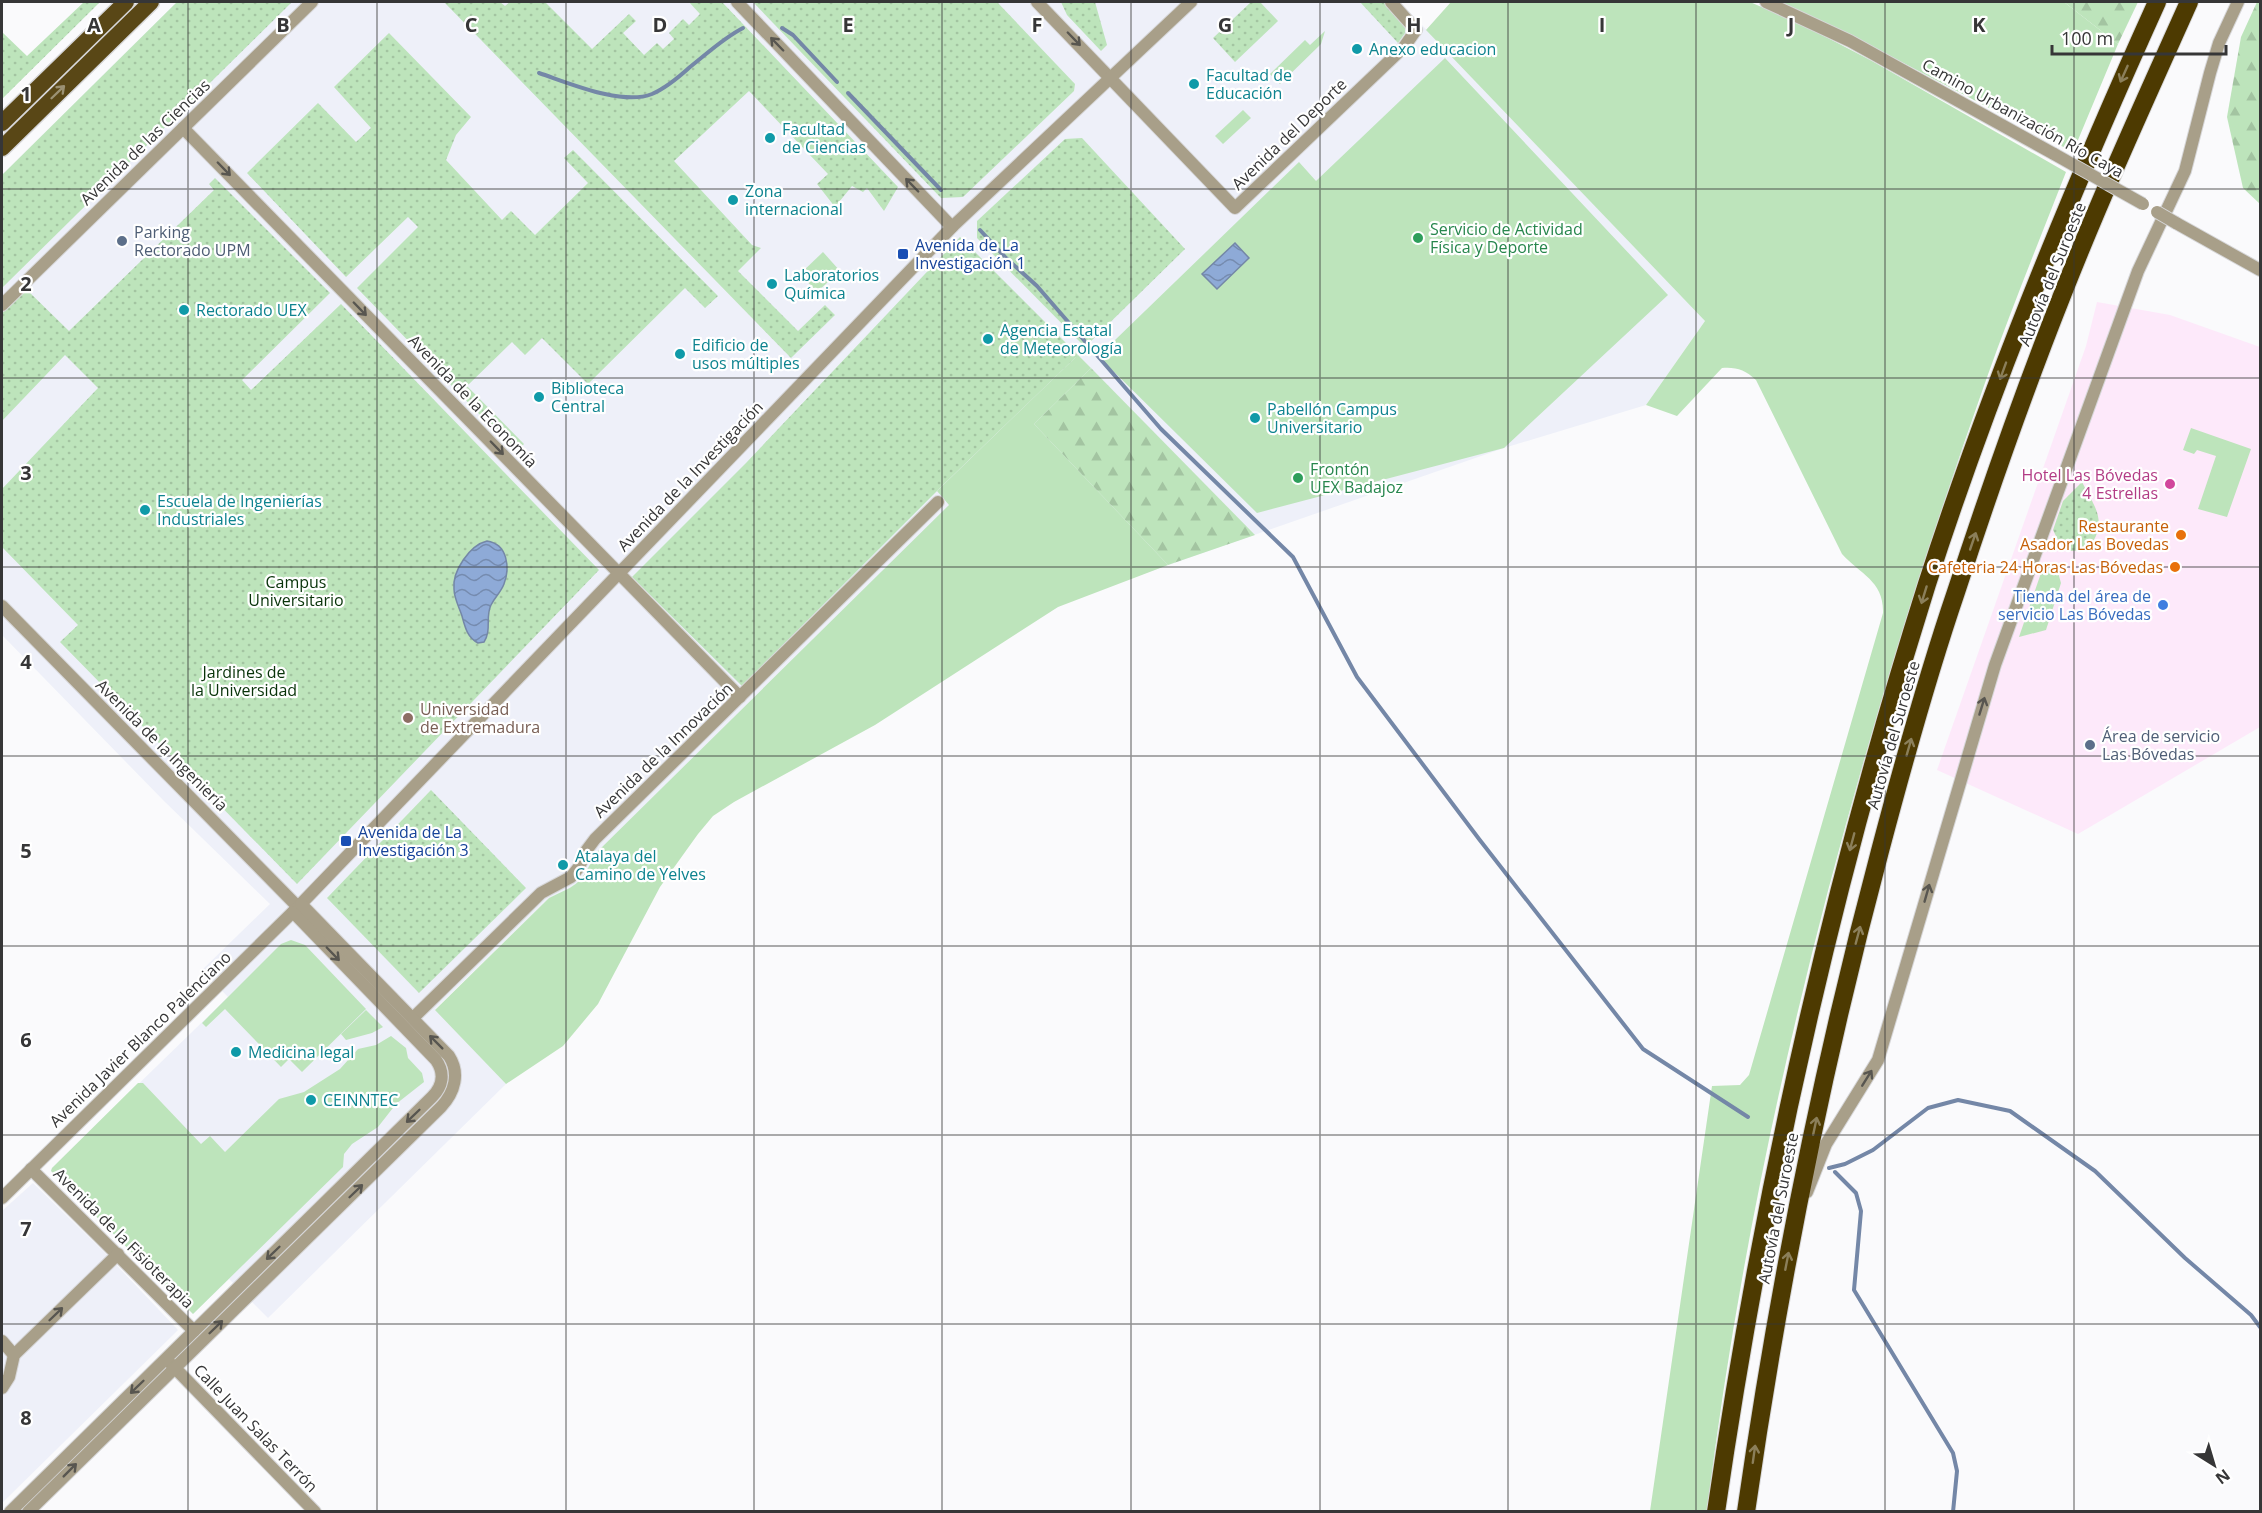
<svg xmlns="http://www.w3.org/2000/svg" width="2262" height="1513" viewBox="0 0 2262 1513" font-family="'Open Sans',sans-serif">
<style>
.commercial{fill:#fde9fa}
.built{fill:#eef0f9}
.green{fill:#bde4bb}
.forest{fill:url(#forest-firs)}
.park{fill:url(#park-dots)}
.water{fill:url(#water-waves);stroke:#7487a7;stroke-width:1.5}
.lines{fill:none;stroke-linecap:round;stroke-linejoin:round}
.stream{stroke:#7487a7;stroke-width:4}
.minor-casing{stroke:#d7d7d9;stroke-width:14}
.trunk-casing{stroke:#d7d7d9;stroke-width:19}
.motorway-casing{stroke:#d7d7d9;stroke-width:20}
.minor{stroke:#a89f89;stroke-width:12}
.trunk{stroke:#594716;stroke-width:16}
.motorway{stroke:#4d3a01;stroke-width:18}
.minor-bridge-casing{stroke:#d7d7d9;stroke-width:14;stroke-linecap:butt}
.minor-bridge{stroke:#a89f89;stroke-width:12}
.oneway{stroke:#585650}
.oneway2{stroke:#8b7f5a}
.oneway3{stroke:#9b9173}
.grid{fill:none;stroke:#363637;stroke-width:1.5;stroke-opacity:0.55}
.culture-dot{fill:#0f9aa8;stroke:#fff;stroke-width:2}
.leisure-dot{fill:#2e9e5b;stroke:#fff;stroke-width:2}
.service-dot{fill:#5c6f8a;stroke:#fff;stroke-width:2}
.transit-dot{fill:#1a4fb4;stroke:#fff;stroke-width:2}
.hotel-dot{fill:#d1479c;stroke:#fff;stroke-width:2}
.food-dot{fill:#e8710a;stroke:#fff;stroke-width:2}
.shop-dot{fill:#3f7fe0;stroke:#fff;stroke-width:2}
.education-dot{fill:#8d6e63;stroke:#fff;stroke-width:2}
.labels{text-anchor:middle;stroke-width:4.5;stroke-linejoin:round;paint-order:stroke}
.culture-label{font-size:16px;fill:#0d838f;stroke:#fff;text-anchor:start}
.street-label{font-size:16px;fill:#363637;stroke:#fff}
.leisure-label{font-size:16px;fill:#27864d;stroke:#fff;text-anchor:start}
.service-label{font-size:16px;fill:#4e5e75;stroke:#fff;text-anchor:start}
.transit-label{font-size:16px;fill:#164399;stroke:#fff;text-anchor:start}
.hotel-label{font-size:16px;fill:#b23c85;stroke:#fff;text-anchor:end}
.food-label{font-size:16px;fill:#c56008;stroke:#fff;text-anchor:end}
.park-label{font-size:16px;fill:#083309;stroke:#fff}
.shop-label{font-size:16px;fill:#366cbe;stroke:#fff;text-anchor:end}
.education-label{font-size:16px;fill:#785e54;stroke:#fff;text-anchor:start}
.grid-label{font-size:20px;text-anchor:middle;font-weight:bold;fill:#363637;stroke:#fff;stroke-width:4.5;stroke-linejoin:round;paint-order:stroke}
</style>
<defs>
<pattern id="forest-firs" width="22" height="20" patternUnits="userSpaceOnUse" patternTransform="scale(1.5)"><rect width="22" height="20" fill="#bde4bb"/><path d="M5 1l3.5 6h-7zM16 11l3.5 6h-7z" fill="#a3c4a1"/></pattern>
<pattern id="park-dots" width="8" height="8" patternUnits="userSpaceOnUse" patternTransform="scale(1.5)"><rect width="8" height="8" fill="#bde4bb"/><path d="M2 2h.1M6 6h.1" fill="none" stroke="#a3c4a1" stroke-width="1.8" stroke-linecap="round"/></pattern>
<pattern id="water-waves" width="16" height="10" patternUnits="userSpaceOnUse" patternTransform="scale(1.5)"><rect width="16" height="10" fill="#8eaad7"/><path d="M0 5q4-4 8 0t8 0" fill="none" stroke="#758baf"/></pattern>
</defs>
<rect width="100%" height="100%" fill="#fafafc"/>
<path class="commercial" d="M2097,302L2170,315L2260,347V727L2078,834L1937,770L2086,346Z"/>
<g class="built">
<path d="M177,2H1400L1705,321L1646,405L1504,448L1168,565L1069,601L591,861L589,869L579,883L565,892L549,898L435,1009L506,1084L268,1318L229,1279L193,1314L51,1171L52,1168L228,997L202,970L270,904L164,801L2,635V175Z"/>
<path d="M33,1183L104,1252L178,1330L2,1503V1211Z"/>
</g>
<g class="green">
<path d="M1451,2H1750L1805,26L1872,61L2066,172C2039,241 2011,310 1986,380C1857,746 1754,1126 1707,1511H1650L1712,1086L1740,1085L1749,1075L1883,613C1884,581 1861,575 1842,554L1756,380C1745,370 1737,367 1722,368L1677,416L1646,405L1705,321L1426,30Z"/>
<path d="M1778,2H2064L2118,44L2073,152L1871,46Z"/>
<path d="M1325,31L1321,44L1280,84L1270,74L1305,40L1310,45Z"/>
<path d="M1445,58L1668,295L1504,448L1257,513L1100,358L1115,342L1114,341L1299,162L1316,181Z"/>
<path d="M1243,110L1251,118L1223,144L1215,136Z"/>
<path d="M823,252L840,271L817,292L800,274Z"/>
<path d="M1078,355L1091,368L1034,424L1168,565L1058,607L875,725L734,802L713,816L698,834L660,887L598,1004L563,1046L506,1084L435,1010L549,898C579,884 581,884 595,854L949,505L937,491Z"/>
<path d="M2191,428L2251,449L2227,517L2198,509L2216,456L2197,450L2194,454L2183,450Z"/>
<path d="M2047,563L2057,569L2061,583L2046,630L2019,637L2041,573Z"/>
<path d="M291,940L305,945L366,1009L302,1072L289,1059L281,1067L225,1009L206,1027L202,1023L281,944Z"/>
<path d="M366,1010L383,1027L372,1033L346,1040L341,1034Z"/>
<path d="M391,1036L406,1048L408,1058L422,1073L424,1082L396,1104L378,1127L352,1144L344,1154L343,1167L193,1314L51,1171L52,1168L138,1083H143L201,1144L210,1136L225,1152L279,1099L304,1092L340,1069L358,1049L376,1045Z"/>
</g>
<g class="forest">
<path d="M2064,2H2138L2118,44Z"/>
<path d="M2257,2H2260V204L2243,188L2227,117L2241,37Z"/>
<path d="M1091,368L1255,535L1168,565L1034,424Z"/>
</g>
<g class="park">
<path d="M84,2H100L2,99V32L27,56Z"/>
<path d="M177,2H292L2,288V175Z"/>
<path d="M444,2H500L505,6L510,2H545L592,49L629,14L636,21L623,33L644,55L657,43L663,49L674,39L669,33L683,19L689,25L700,14L689,2H722L898,187L884,211L867,188L863,192L852,186L835,207L817,184L828,174L749,91L674,161L752,245L761,248L738,271L798,331L825,305L835,315L791,358Z"/>
<path d="M753,2H997L1075,84L1074,91L963,197L941,198Z"/>
<path d="M1061,2H1095L1107,45L1101,51L1067,15Z"/>
<path d="M1251,2H1260L1278,21L1235,62L1213,38Z"/>
<path d="M1360,2H1384L1406,25L1405,33L1398,43Z"/>
<path d="M389,33L471,117L456,135L446,160L502,220L511,211L535,235L588,183L564,158L573,150L718,296L705,308L685,288L588,384L542,338L525,355L512,342L467,386L524,444L516,452L357,288L418,227L408,217L346,277L247,173L318,103L356,142L371,128L334,87Z"/>
<path d="M1082,138L1185,249L1085,347L977,238V221L1065,139Z"/>
<path d="M215,178L330,293L242,380L251,390L341,304L599,570L297,884L60,642L78,625L2,547V489L98,388L65,355L2,421V313L26,289L69,331L214,190L209,184Z"/>
<path d="M960,237L1078,355L944,484L742,686L632,577L746,463Z"/>
<path d="M2082,482C2096,509 2109,523 2087,550L2070,551L2059,542L2053,530L2063,501Z"/>
<path d="M431,790L526,888L419,993L327,898Z"/>
</g>
<g class="water">
<path d="M1235,243L1249,258L1217,289L1202,274Z"/>
<path d="M487,541C508,544 510,568 504,584C501,592 495,597 491,605C485,617 492,630 484,642L478,643C467,637 465,627 462,616C459,607 454,598 454,589C452,571 470,545 487,541Z"/>
</g>
<g class="lines">
<g class="stream">
<path d="M782,28L793,35L837,82"/>
<path d="M539,73C569,83 622,106 652,94C666,88 679,77 690,67C708,53 722,39 743,28"/>
<path d="M848,93L941,190"/>
<path d="M980,230L1006,258L1037,286L1161,429L1293,557L1357,677L1479,839L1643,1049L1748,1117"/>
<path d="M1829,1168L1845,1164L1873,1150L1928,1108L1958,1100L2010,1111L2095,1171L2185,1258L2251,1315L2260,1327"/>
<path d="M1835,1172L1856,1193L1861,1211L1854,1290L1953,1453L1957,1471L1953,1512"/>
</g>
<g class="minor-casing">
<g id="minor">
<path d="M737,2L952,227"/>
<path d="M1037,2L1235,208L1404,47L1416,30L1391,2"/>
<path d="M1766,2L1850,41L2054,154"/>
<path d="M183,128L740,697"/>
<path d="M2176,223L2260,270"/>
<path d="M2,305L312,2"/>
<path d="M2,606L298,907"/>
<path d="M413,1018L541,893L571,877L579,867L586,851L595,839L938,502"/>
<path d="M31,1169L194,1331"/>
<path d="M1807,1192L1826,1144L1878,1060L1995,665L2138,271L2185,171L2210,73L2219,43L2238,2"/>
<path d="M2,1198L298,907L952,227L1191,2"/>
<path d="M2,1341L14,1355"/>
<path d="M171,1364L315,1512"/>
<path d="M2,1388L9,1377L14,1355L118,1254"/>
<path d="M10,1512L432,1097C443,1086 445,1073 436,1060L293,912"/>
<path d="M28,1512L441,1107C455,1092 460,1073 449,1056L301,904"/>
</g>
</g>
<g class="trunk-casing">
<g id="trunk">
<path d="M2,123L126,2"/>
<path d="M2,148L151,2"/>
</g>
</g>
<g class="motorway-casing">
<g id="motorway">
<path d="M1716,1512C1762,1197 1831,887 1927,584C1991,385 2071,192 2157,2"/>
<path d="M1746,1512C1778,1289 1822,1068 1880,851C1903,764 1927,677 1956,592C1989,491 2024,391 2063,293C2102,194 2146,98 2189,2"/>
</g>
</g>
<use href="#minor" class="minor"/>
<use href="#trunk" class="trunk"/>
<use href="#motorway" class="motorway"/>
<g class="minor-bridge-casing">
<g id="minor-bridge">
<path d="M2054,154L2143,204"/>
<path d="M2157,212L2176,223"/>
</g>
</g>
<use href="#minor-bridge" class="minor-bridge"/>
</g>
<defs><path id="oneway-shaft" d="M-6 0H5M1.5-3L5.5 0L1.5 3" fill="none" stroke-width="1.6" stroke-linecap="round" stroke-linejoin="round" transform="scale(1.5)"/></defs>
<g class="oneway">
<use href="#oneway-shaft" transform="translate(1074 39) rotate(46)"/>
<use href="#oneway-shaft" transform="translate(777 44) rotate(-134)"/>
<use href="#oneway-shaft" transform="translate(224 169) rotate(46)"/>
<use href="#oneway-shaft" transform="translate(912 185) rotate(-134)"/>
<use href="#oneway-shaft" transform="translate(360 309) rotate(46)"/>
<use href="#oneway-shaft" transform="translate(497 448) rotate(46)"/>
<use href="#oneway-shaft" transform="translate(1982 706) rotate(-73)"/>
<use href="#oneway-shaft" transform="translate(1927 893) rotate(-74)"/>
<use href="#oneway-shaft" transform="translate(333 954) rotate(46)"/>
<use href="#oneway-shaft" transform="translate(436 1042) rotate(-135)"/>
<use href="#oneway-shaft" transform="translate(1867 1078) rotate(-58)"/>
<use href="#oneway-shaft" transform="translate(413 1116) rotate(136)"/>
<use href="#oneway-shaft" transform="translate(356 1191) rotate(-44)"/>
<use href="#oneway-shaft" transform="translate(273 1253) rotate(136)"/>
<use href="#oneway-shaft" transform="translate(56 1314) rotate(-44)"/>
<use href="#oneway-shaft" transform="translate(216 1327) rotate(-44)"/>
<use href="#oneway-shaft" transform="translate(137 1387) rotate(136)"/>
<use href="#oneway-shaft" transform="translate(70 1470) rotate(-45)"/>
</g>
<g class="oneway2">
<use href="#oneway-shaft" transform="translate(2124 74) rotate(114)"/>
<use href="#oneway-shaft" transform="translate(2003 371) rotate(110)"/>
<use href="#oneway-shaft" transform="translate(1973 541) rotate(-71)"/>
<use href="#oneway-shaft" transform="translate(1924 595) rotate(107)"/>
<use href="#oneway-shaft" transform="translate(1909 747) rotate(-74)"/>
<use href="#oneway-shaft" transform="translate(1852 842) rotate(105)"/>
<use href="#oneway-shaft" transform="translate(1858 935) rotate(-75)"/>
<use href="#oneway-shaft" transform="translate(1815 1126) rotate(-78)"/>
<use href="#oneway-shaft" transform="translate(1787 1261) rotate(-79)"/>
<use href="#oneway-shaft" transform="translate(1754 1454) rotate(-82)"/>
</g>
<use class="oneway3" href="#oneway-shaft" transform="translate(58 92) rotate(-44)"/>
<path class="grid" d="M188,2V1512M377,2V1512M566,2V1512M754,2V1512M942,2V1512M1131,2V1512M1320,2V1512M1508,2V1512M1696,2V1512M1885,2V1512M2074,2V1512M2,189H2260M2,378H2260M2,567H2260M2,756H2260M2,946H2260M2,1135H2260M2,1324H2260"/>
<g class="culture-dot">
<circle cx="1357" cy="49" r="6"/>
<circle cx="1194" cy="84" r="6"/>
<circle cx="770" cy="138" r="6"/>
<circle cx="733" cy="200" r="6"/>
<circle cx="772" cy="284" r="6"/>
<circle cx="184" cy="310" r="6"/>
<circle cx="988" cy="339" r="6"/>
<circle cx="680" cy="354" r="6"/>
<circle cx="539" cy="397" r="6"/>
<circle cx="1255" cy="418" r="6"/>
<circle cx="145" cy="510" r="6"/>
<circle cx="563" cy="865" r="6"/>
<circle cx="236" cy="1052" r="6"/>
<circle cx="311" cy="1100" r="6"/>
</g>
<g class="leisure-dot">
<circle cx="1418" cy="238" r="6"/>
<circle cx="1298" cy="478" r="6"/>
</g>
<g class="service-dot">
<circle cx="122" cy="241" r="6"/>
<circle cx="2090" cy="745" r="6"/>
</g>
<g class="transit-dot">
<rect x="897" y="248" width="12" height="12" rx="3"/>
<rect x="340" y="835" width="12" height="12" rx="3"/>
</g>
<circle class="hotel-dot" cx="2170" cy="484" r="6"/>
<g class="food-dot">
<circle cx="2181" cy="535" r="6"/>
<circle cx="2175" cy="567" r="6"/>
</g>
<circle class="shop-dot" cx="2163" cy="605" r="6"/>
<circle class="education-dot" cx="408" cy="718" r="6"/>
<g class="labels">
<g class="culture-label">
<text x="1369" y="55">Anexo educacion</text>
<text x="1206" y="81">Facultad de<tspan x="1206" dy="18">Educación</tspan></text>
<text x="782" y="135">Facultad<tspan x="782" dy="18">de Ciencias</tspan></text>
<text x="745" y="197">Zona<tspan x="745" dy="18">internacional</tspan></text>
<text x="784" y="281">Laboratorios<tspan x="784" dy="18">Química</tspan></text>
<text x="196" y="316">Rectorado UEX</text>
<text x="1000" y="336">Agencia Estatal<tspan x="1000" dy="18">de Meteorología</tspan></text>
<text x="692" y="351">Edificio de<tspan x="692" dy="18">usos múltiples</tspan></text>
<text x="551" y="394">Biblioteca<tspan x="551" dy="18">Central</tspan></text>
<text x="1267" y="415">Pabellón Campus<tspan x="1267" dy="18">Universitario</tspan></text>
<text x="157" y="507">Escuela de Ingenierías<tspan x="157" dy="18">Industriales</tspan></text>
<text x="575" y="862">Atalaya del<tspan x="575" dy="18">Camino de Yelves</tspan></text>
<text x="248" y="1058">Medicina legal</text>
<text x="323" y="1106">CEINNTEC</text>
</g>
<g class="street-label">
<text transform="translate(2023 118) rotate(29)" y="6">Camino Urbanización Río Caya</text>
<text transform="translate(1289 134) rotate(-44)" y="6">Avenida del Deporte</text>
<text transform="translate(145 142) rotate(-44)" y="6">Avenida de las Ciencias</text>
<text transform="translate(2052 274) rotate(-68)" y="6">Autovía del Suroeste</text>
<text transform="translate(473 401) rotate(46)" y="6">Avenida de la Economía</text>
<text transform="translate(690 476) rotate(-46)" y="6">Avenida de la Investigación</text>
<text transform="translate(1893 735) rotate(-74)" y="6">Autovía del Suroeste</text>
<text transform="translate(162 745) rotate(45)" y="6">Avenida de la Ingeniería</text>
<text transform="translate(663 750) rotate(-44)" y="6">Avenida de la Innovación</text>
<text transform="translate(140 1039) rotate(-44)" y="6">Avenida Javier Blanco Palenciano</text>
<text transform="translate(1778 1208) rotate(-79)" y="6">Autovía del Suroeste</text>
<text transform="translate(124 1238) rotate(45)" y="6">Avenida de la Fisioterapia</text>
<text transform="translate(256 1428) rotate(46)" y="6">Calle Juan Salas Terrón</text>
</g>
<g class="leisure-label">
<text x="1430" y="235">Servicio de Actividad<tspan x="1430" dy="18">Física y Deporte</tspan></text>
<text x="1310" y="475">Frontón<tspan x="1310" dy="18">UEX Badajoz</tspan></text>
</g>
<g class="service-label">
<text x="134" y="238">Parking<tspan x="134" dy="18">Rectorado UPM</tspan></text>
<text x="2102" y="742">Área de servicio<tspan x="2102" dy="18">Las Bóvedas</tspan></text>
</g>
<g class="transit-label">
<text x="915" y="251">Avenida de La<tspan x="915" dy="18">Investigación 1</tspan></text>
<text x="358" y="838">Avenida de La<tspan x="358" dy="18">Investigación 3</tspan></text>
</g>
<g class="hotel-label">
<text x="2158" y="481">Hotel Las Bóvedas<tspan x="2158" dy="18">4 Estrellas</tspan></text>
</g>
<g class="food-label">
<text x="2169" y="532">Restaurante<tspan x="2169" dy="18">Asador Las Bovedas</tspan></text>
<text x="2163" y="573">Cafeteria 24 Horas Las Bóvedas</text>
</g>
<g class="park-label">
<text x="296" y="588">Campus<tspan x="296" dy="18">Universitario</tspan></text>
<text x="244" y="678">Jardines de<tspan x="244" dy="18">la Universidad</tspan></text>
</g>
<g class="shop-label">
<text x="2151" y="602">Tienda del área de<tspan x="2151" dy="18">servicio Las Bóvedas</tspan></text>
</g>
<g class="education-label">
<text x="420" y="715">Universidad<tspan x="420" dy="18">de Extremadura</tspan></text>
</g>
</g>
<g class="grid-label">
<text x="94" y="32">A</text>
<text x="283" y="32">B</text>
<text x="471" y="32">C</text>
<text x="660" y="32">D</text>
<text x="848" y="32">E</text>
<text x="1037" y="32">F</text>
<text x="1225" y="32">G</text>
<text x="1414" y="32">H</text>
<text x="1602" y="32">I</text>
<text x="1791" y="32">J</text>
<text x="1979" y="32">K</text>
<text x="26" y="101">1</text>
<text x="26" y="291">2</text>
<text x="26" y="480">3</text>
<text x="26" y="669">4</text>
<text x="26" y="858">5</text>
<text x="26" y="1047">6</text>
<text x="26" y="1236">7</text>
<text x="26" y="1425">8</text>
</g>
<rect width="2262" height="1513" fill="none" stroke="#363637" stroke-width="6"/>
<g transform="translate(2214 1465) rotate(143)" stroke="#ffffff" stroke-width="4.5" paint-order="stroke">
<path d="M0-4.5L10 22L0 15L-10 22Z" fill="#363637"/>
<text y="-9" font-size="16" font-weight="bold" text-anchor="middle" fill="#363637">N</text>
</g>
<path d="M2052 45v9h174v-9" fill="none" stroke="#363637" stroke-width="3"/>
<text x="2061" y="45" font-size="18" fill="#363637" stroke="#ffffff" stroke-width="4.5" paint-order="stroke">100 m</text>
</svg>
